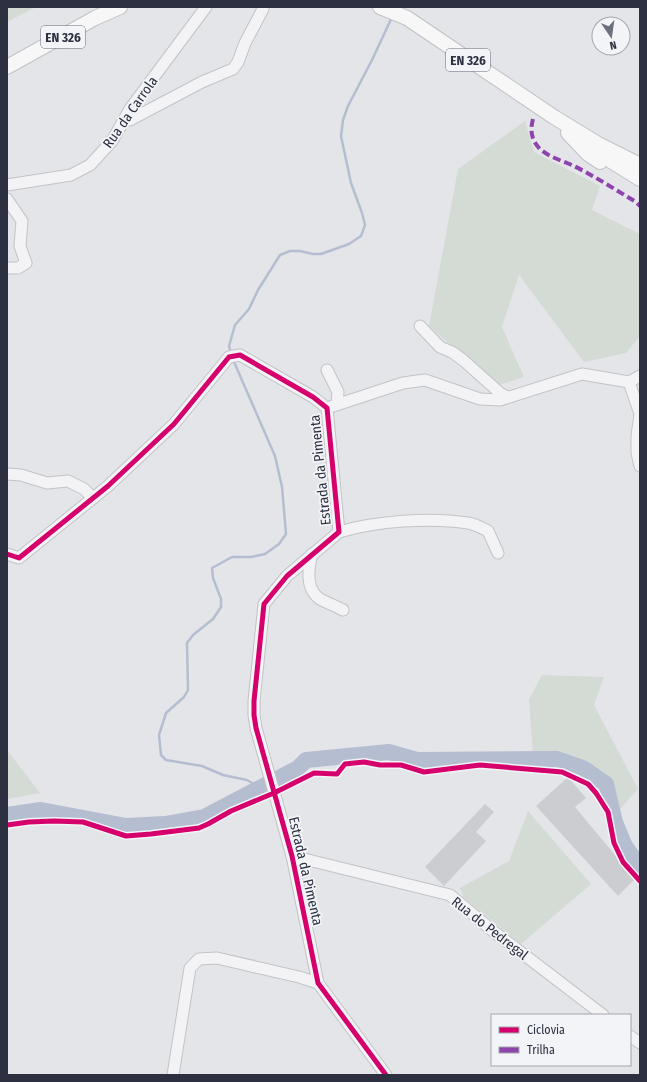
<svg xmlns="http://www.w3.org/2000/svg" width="647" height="1082" viewBox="0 0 647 1082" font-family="'Fira Sans Condensed',sans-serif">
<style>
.green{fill:#d4dbd5}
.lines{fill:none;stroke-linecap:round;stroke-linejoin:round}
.stream{stroke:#b5bed1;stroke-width:2.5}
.river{stroke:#b5bed1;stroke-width:16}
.building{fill:#cccdd1}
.minor-casing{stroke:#c2c3c7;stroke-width:13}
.major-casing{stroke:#c1c2c6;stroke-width:16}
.minor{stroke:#f3f3f5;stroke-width:11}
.major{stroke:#f7f7f7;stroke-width:14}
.quiet{stroke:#8e44ad;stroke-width:4;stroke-dasharray:8 4;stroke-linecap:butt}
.cycleway-casing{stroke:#f2f4f7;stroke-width:8}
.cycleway{stroke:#d6006c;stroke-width:5}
.labels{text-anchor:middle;stroke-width:3.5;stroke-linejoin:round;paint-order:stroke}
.shield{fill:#f2f4f7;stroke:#676b78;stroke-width:1}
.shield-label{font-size:13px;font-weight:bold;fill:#2c3041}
.street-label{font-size:14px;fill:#2c3041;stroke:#f2f4f7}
</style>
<rect width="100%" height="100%" fill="#e4e5e9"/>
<g class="green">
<path d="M7,7H36L7,22Z"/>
<path d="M525,121L534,152L600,186L592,210L640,234V336L626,353L584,362L519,275L502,327L524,377L496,386L429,326L458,169Z"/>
<path d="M542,675L604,677L594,705L638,789L620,809L609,783L585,764L558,756H533L529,699Z"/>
<path d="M7,750L40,793L7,799Z"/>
<path d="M528,811L591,884L521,944L464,898L460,888L509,861Z"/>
</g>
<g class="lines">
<g class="stream">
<path d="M230,350L229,346L235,325L249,309L258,290L280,255L290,251H300L313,254H321L349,244L361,236L365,225L362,213L351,183L341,136L343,120L348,106L372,60L392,17"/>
<path d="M234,362L275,456L282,487L286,534L279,544L265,554L251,557H232L212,568L213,578L221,599V607L213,619L193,635L187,643L188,690L184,697L166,713L159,735L161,755L166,760L202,766L223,775L247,780L260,788"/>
</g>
<path class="river" d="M7,815L41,810L126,826L165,824L204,817L298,768L306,760L389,752L417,760L557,759L583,768L606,784L615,822L625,846L640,867"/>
</g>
<g class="building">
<path d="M568,777L586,798L575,807L635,879L618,896L536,806Z"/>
<path d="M485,804L494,812L476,832L486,841L444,886L425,867Z"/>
</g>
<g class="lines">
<g class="minor-casing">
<g id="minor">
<path d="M124,120H130L202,82L233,69L238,62L245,43L263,9"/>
<path d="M7,185L71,175L90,165L112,141L130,109L206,7"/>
<path d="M7,199L22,221L20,246L26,263L18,268H7"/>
<path d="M420,326L440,347L452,352L463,360L500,393L507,397"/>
<path d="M327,370L338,392L337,404"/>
<path d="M629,382L640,414L637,436V453L640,466"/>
<path d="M327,408L403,383L425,380L480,399L500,400L582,374L629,382L640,376"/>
<path d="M7,474L21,475L47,483L68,481L84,489L93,498"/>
<path d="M339,532C376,521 430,517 468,523C475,524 482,528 488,531L498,553"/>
<path d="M7,554L19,558L108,486L174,424L229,357L240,355L313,397L327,408L339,532L287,576L264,604L254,701V715L256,728L292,856L318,983L386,1075"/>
<path d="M312,554C308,569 305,589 320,599C327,603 336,606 343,610"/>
<path d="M292,856L450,895L493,931L603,1015"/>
<path d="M630,1036L640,1043"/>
<path d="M173,1075L190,968L199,959L217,958L299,977L318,983"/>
</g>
</g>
<g class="major-casing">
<g id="major">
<path d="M380,7L407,18L554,117L598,144L640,165"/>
<path d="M7,67L95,18L120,7"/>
<path d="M568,133L588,154L600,162"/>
<path d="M595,151L640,179"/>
</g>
</g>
<use href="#minor" class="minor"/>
<use href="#major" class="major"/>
<path class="quiet" d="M533,119C530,130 531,139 539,148C548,157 563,161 574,166C596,177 616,190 636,202L640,206"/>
<g class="cycleway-casing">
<g id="cycleway">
<path d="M7,554L19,558L108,486L174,424L229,357L240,355L313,397L327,408L339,532L287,576L264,604L254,701V715L256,728L292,856L318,983L386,1075"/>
<path d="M7,825L29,822L54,821L83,822L126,836L151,834L199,828L208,824L231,811L274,793L314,773L337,774L345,764L364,762L380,765H401L424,772L480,765L562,772L588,784L596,793L608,812L614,843L623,862L640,881"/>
</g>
</g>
<use href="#cycleway" class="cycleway"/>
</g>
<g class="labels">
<g class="shield">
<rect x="41" y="26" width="44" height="22" rx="3"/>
<rect x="446" y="49" width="44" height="22" rx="3"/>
</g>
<g class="shield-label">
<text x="63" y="42">EN 326</text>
<text x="468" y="65">EN 326</text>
</g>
<g class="street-label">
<text transform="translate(130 112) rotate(-55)" y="5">Rua da Carrola</text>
<text transform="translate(320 470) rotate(-96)" y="5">Estrada da Pimenta</text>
<text transform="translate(306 871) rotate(77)" y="5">Estrada da Pimenta</text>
<text transform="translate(490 928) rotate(38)" y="5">Rua do Pedregal</text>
</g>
</g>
<rect width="647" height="1082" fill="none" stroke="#2c3041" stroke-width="16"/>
<rect x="491" y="1014" width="140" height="52" fill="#f2f4f7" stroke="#a3a6ae"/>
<rect x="499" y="1027" width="20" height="6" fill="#d6006c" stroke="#a3a6ae"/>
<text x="527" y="1034" font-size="12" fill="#2c3041">Ciclovia</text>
<rect x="499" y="1047" width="20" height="6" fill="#8e44ad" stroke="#a3a6ae"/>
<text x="527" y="1054" font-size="12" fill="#2c3041">Trilha</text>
<g transform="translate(611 36) rotate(167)"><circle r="19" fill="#f2f4f7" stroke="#a3a6ae"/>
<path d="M0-3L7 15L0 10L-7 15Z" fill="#6c6f7c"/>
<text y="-6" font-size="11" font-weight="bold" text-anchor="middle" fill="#2c3041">N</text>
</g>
</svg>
